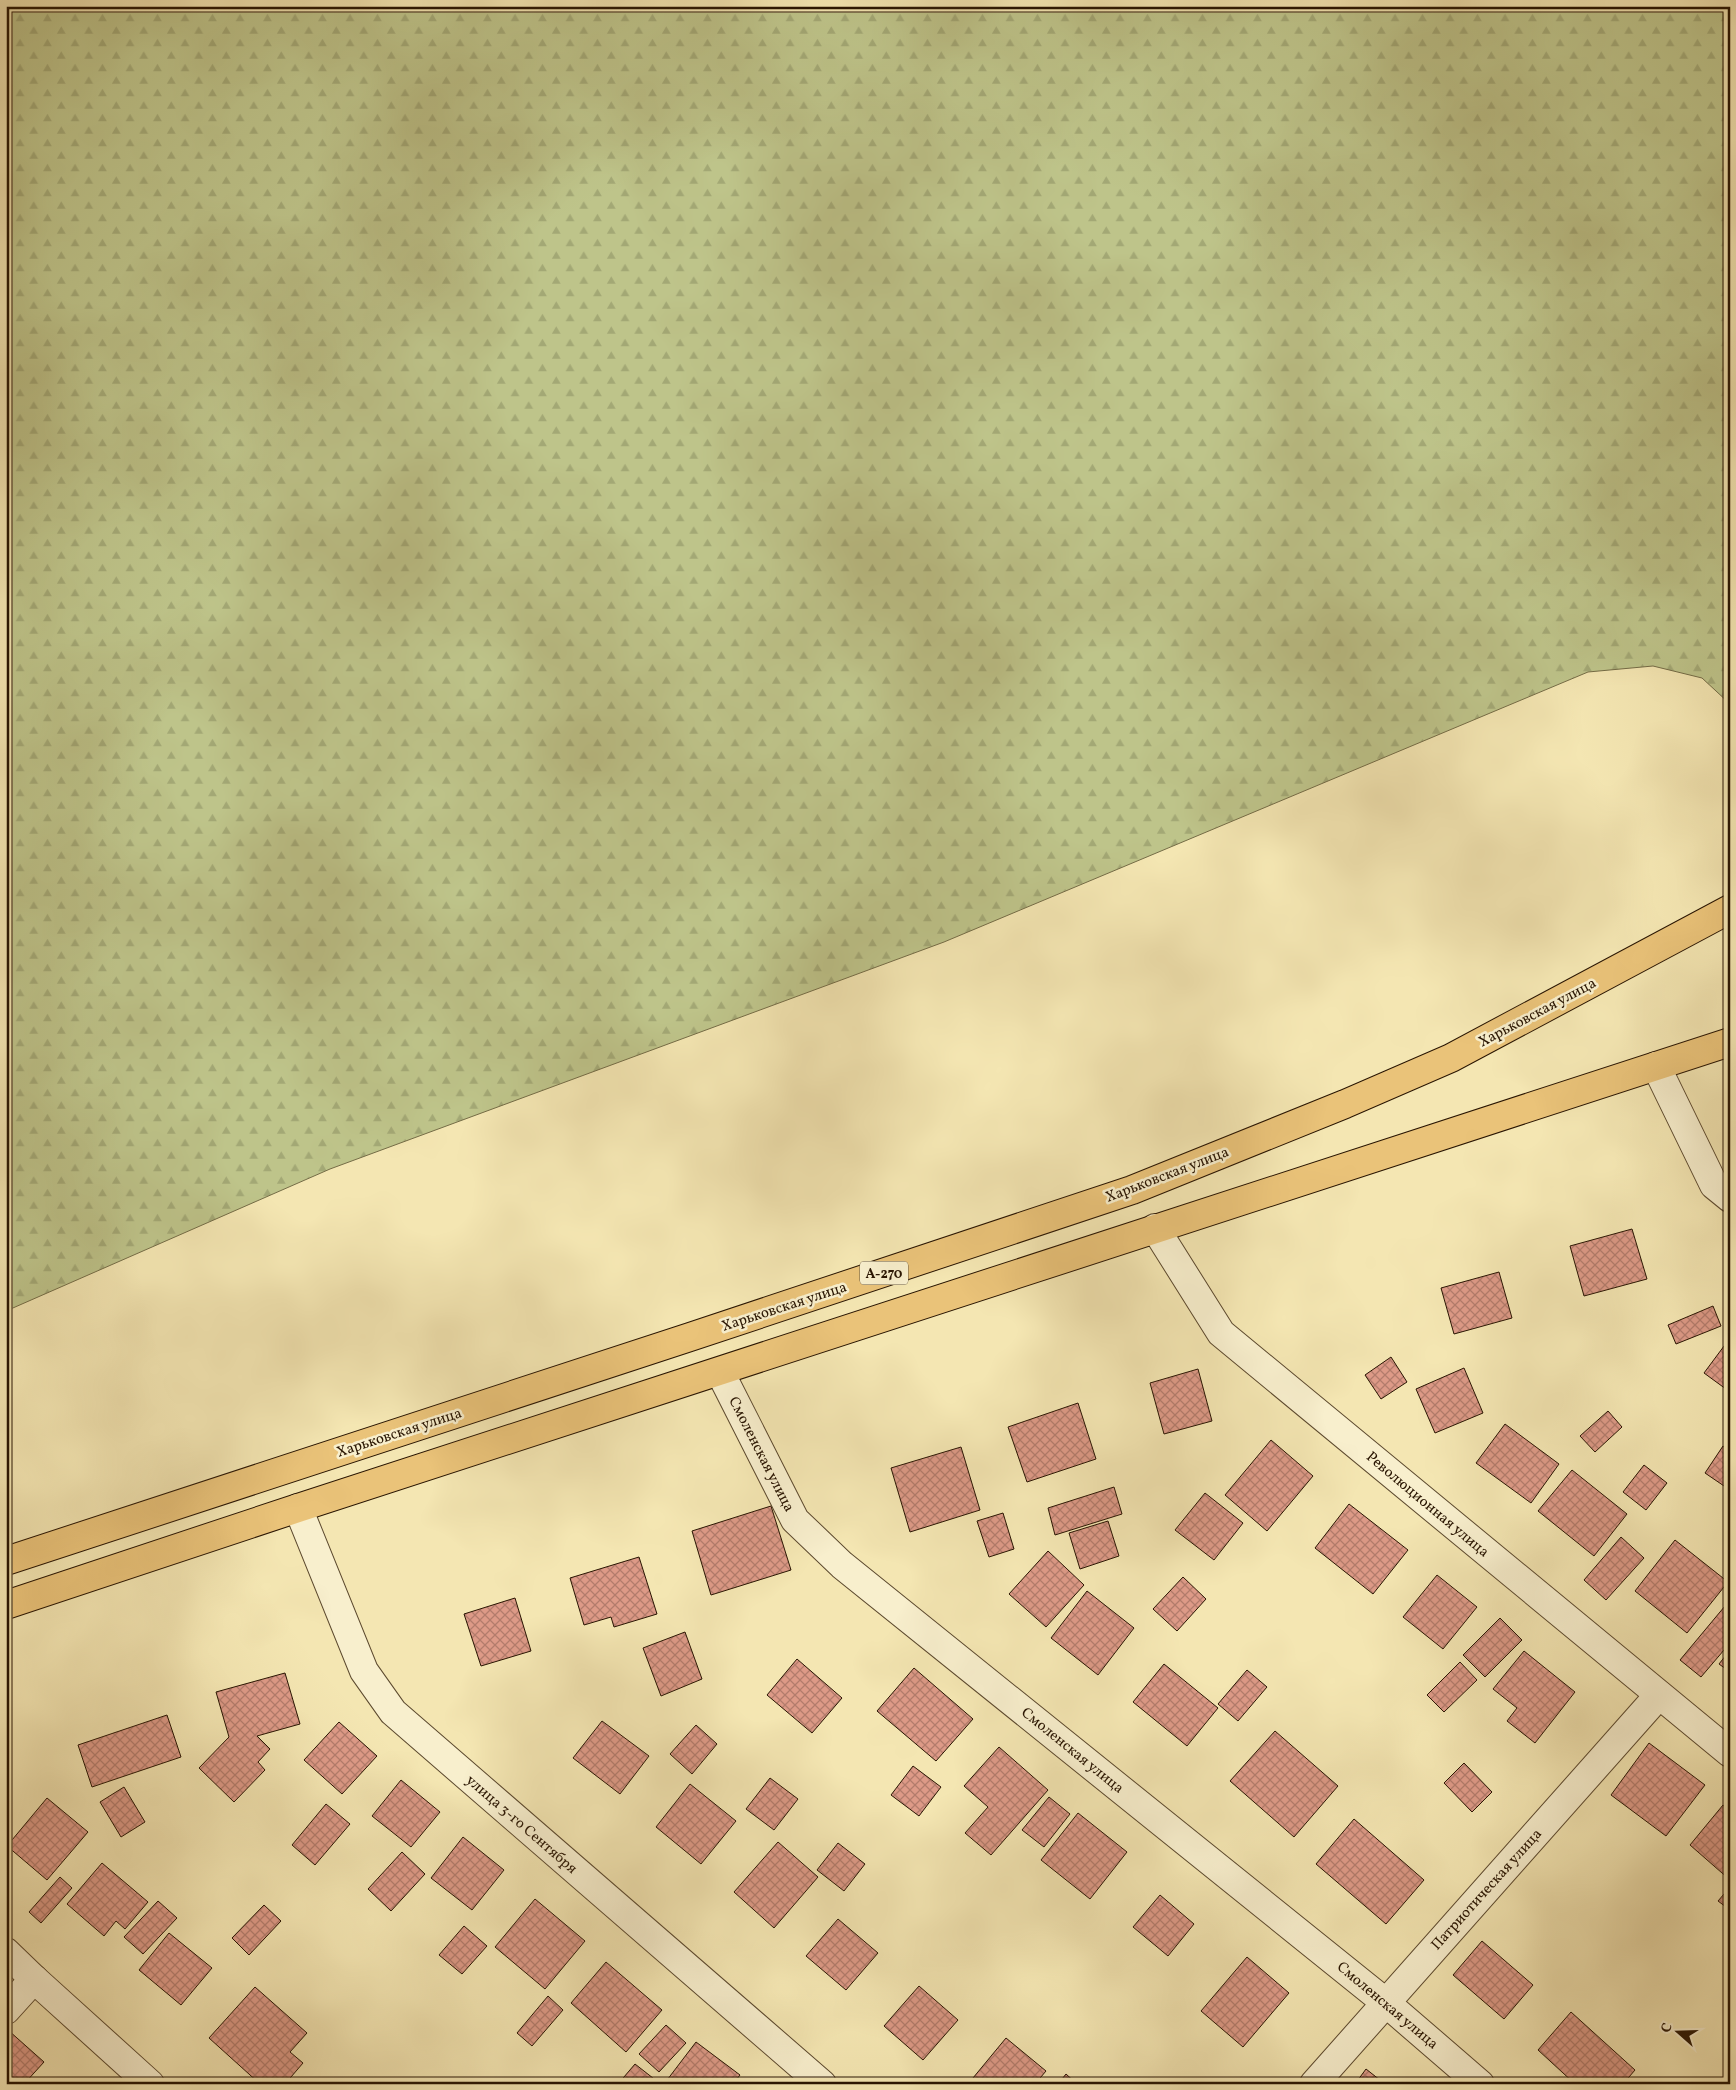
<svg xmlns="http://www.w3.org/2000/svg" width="1736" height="2090" viewBox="0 0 1736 2090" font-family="Vollkorn,serif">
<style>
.forest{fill:url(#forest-firs);stroke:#746c46}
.building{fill:url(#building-cross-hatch);stroke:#291502}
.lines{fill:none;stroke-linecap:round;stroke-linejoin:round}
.street-casing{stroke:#5c492e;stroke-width:30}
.highway-casing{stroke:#291502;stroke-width:30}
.street{stroke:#f8efcd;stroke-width:28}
.highway{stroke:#eac379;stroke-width:28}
.labels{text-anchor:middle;stroke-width:5;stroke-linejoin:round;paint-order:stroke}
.shield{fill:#f8efcd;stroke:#67563f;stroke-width:1}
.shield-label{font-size:14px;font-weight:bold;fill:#291502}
.street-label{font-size:15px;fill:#291502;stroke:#f8efcd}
</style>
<defs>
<pattern id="forest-firs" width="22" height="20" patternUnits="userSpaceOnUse" patternTransform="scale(1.25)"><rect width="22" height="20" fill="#bec48a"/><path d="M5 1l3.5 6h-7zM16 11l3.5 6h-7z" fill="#a3a875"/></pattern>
<pattern id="building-cross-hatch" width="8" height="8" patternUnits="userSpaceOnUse" patternTransform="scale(1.25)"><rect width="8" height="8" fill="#dd9a87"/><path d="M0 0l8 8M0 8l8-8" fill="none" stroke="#b37c6c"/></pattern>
</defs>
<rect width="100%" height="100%" fill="#f4e6b2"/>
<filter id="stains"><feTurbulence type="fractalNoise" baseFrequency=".004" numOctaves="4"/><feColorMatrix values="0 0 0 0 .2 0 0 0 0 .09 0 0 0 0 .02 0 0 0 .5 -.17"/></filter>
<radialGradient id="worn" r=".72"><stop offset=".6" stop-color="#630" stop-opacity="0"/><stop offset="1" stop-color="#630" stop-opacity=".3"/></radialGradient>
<path class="forest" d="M6,6H1730V704L1702,678L1653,666L1588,672L944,942L330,1169L6,1311Z"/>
<g class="building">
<path d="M1632,1229L1647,1279L1584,1296L1570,1246Z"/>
<path d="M1499,1272L1512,1318L1454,1334L1441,1288Z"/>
<path d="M1713,1306L1721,1326L1676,1344L1668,1325Z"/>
<path d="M1730,1338V1392L1704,1373Z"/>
<path d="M1391,1357L1407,1382L1381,1399L1365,1375Z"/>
<path d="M1464,1368L1483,1413L1435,1433L1416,1389Z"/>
<path d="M1198,1369L1212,1421L1164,1434L1150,1383Z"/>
<path d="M1078,1403L1096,1459L1027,1482L1008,1427Z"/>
<path d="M1608,1411L1622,1427L1595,1452L1580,1436Z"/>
<path d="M1505,1424L1559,1464L1531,1503L1476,1463Z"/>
<path d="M1271,1440L1313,1476L1267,1531L1225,1495Z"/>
<path d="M1723,1446L1730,1451V1485L1727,1488L1705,1473Z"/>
<path d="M961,1447L980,1510L910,1532L891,1468Z"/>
<path d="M1644,1465L1667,1483L1646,1510L1623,1492Z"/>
<path d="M1572,1470L1627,1514L1594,1556L1538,1511Z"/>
<path d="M1114,1487L1122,1514L1055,1535L1048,1508Z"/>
<path d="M1205,1493L1243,1523L1214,1560L1175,1530Z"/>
<path d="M1349,1504L1408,1550L1373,1594L1315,1548Z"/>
<path d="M771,1506L791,1570L711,1595L692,1531Z"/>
<path d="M1003,1513L1014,1549L989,1557L977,1521Z"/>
<path d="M1108,1521L1119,1556L1080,1569L1069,1533Z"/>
<path d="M1621,1537L1644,1558L1606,1600L1584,1580Z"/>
<path d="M1675,1540L1728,1582L1687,1633L1635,1591Z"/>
<path d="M1048,1551L1084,1585L1046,1627L1009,1594Z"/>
<path d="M639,1557L657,1614L614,1627L611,1617L584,1625L570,1578Z"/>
<path d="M1437,1575L1477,1607L1443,1649L1403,1617Z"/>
<path d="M1183,1577L1206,1599L1177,1631L1153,1609Z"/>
<path d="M1087,1591L1134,1628L1098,1675L1051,1638Z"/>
<path d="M515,1598L531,1651L481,1666L464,1614Z"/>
<path d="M1730,1600V1643L1701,1677L1680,1660Z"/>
<path d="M1500,1618L1522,1640L1485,1677L1463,1655Z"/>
<path d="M685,1632L702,1679L661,1696L643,1648Z"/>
<path d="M1730,1650V1672L1719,1664Z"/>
<path d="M1524,1651L1575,1692L1535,1743L1507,1721L1517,1708L1493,1689Z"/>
<path d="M797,1659L842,1698L812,1733L767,1695Z"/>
<path d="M1460,1662L1477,1680L1444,1712L1427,1695Z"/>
<path d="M1164,1664L1218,1708L1187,1746L1133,1702Z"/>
<path d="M914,1668L973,1719L936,1761L877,1711Z"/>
<path d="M1247,1670L1267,1687L1238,1721L1218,1704Z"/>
<path d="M285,1673L300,1724L257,1736L270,1749L258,1762L265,1770L234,1802L199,1768L229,1737L216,1692Z"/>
<path d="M167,1715L181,1757L92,1787L78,1745Z"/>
<path d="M602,1721L649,1756L620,1794L573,1758Z"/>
<path d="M339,1722L377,1756L342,1794L304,1760Z"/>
<path d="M696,1725L717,1744L692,1774L670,1754Z"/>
<path d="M1275,1731L1338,1786L1294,1837L1230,1781Z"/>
<path d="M1649,1743L1705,1785L1666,1836L1611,1795Z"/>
<path d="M999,1747L1048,1790L991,1855L965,1833L988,1807L964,1786Z"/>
<path d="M1464,1763L1492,1792L1472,1812L1444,1783Z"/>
<path d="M913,1766L941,1787L919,1816L891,1795Z"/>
<path d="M770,1778L798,1799L774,1830L746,1809Z"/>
<path d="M401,1780L440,1812L411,1847L372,1816Z"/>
<path d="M690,1784L736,1821L701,1864L656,1827Z"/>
<path d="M124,1787L145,1822L121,1837L100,1802Z"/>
<path d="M1049,1797L1070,1814L1044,1847L1022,1830Z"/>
<path d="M47,1798L88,1832L47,1880L7,1846Z"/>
<path d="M326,1804L350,1824L315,1865L292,1845Z"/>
<path d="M1723,1805L1730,1811V1880L1690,1845Z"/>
<path d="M1078,1813L1127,1852L1090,1899L1041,1860Z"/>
<path d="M1354,1819L1424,1880L1386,1924L1316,1864Z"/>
<path d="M463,1837L504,1870L472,1910L431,1878Z"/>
<path d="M778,1842L818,1877L774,1928L734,1892Z"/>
<path d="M838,1843L865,1864L844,1891L817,1870Z"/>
<path d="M402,1852L425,1874L391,1911L368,1889Z"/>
<path d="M102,1863L148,1902L125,1929L116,1921L104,1936L67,1904Z"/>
<path d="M60,1877L72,1888L41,1923L29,1912Z"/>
<path d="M1730,1887V1910L1718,1901Z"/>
<path d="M1160,1895L1194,1924L1168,1956L1133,1927Z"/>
<path d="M535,1899L585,1941L545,1989L495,1947Z"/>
<path d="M158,1901L177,1918L143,1954L124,1937Z"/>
<path d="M264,1905L281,1921L249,1955L232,1938Z"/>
<path d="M838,1919L878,1953L846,1990L806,1956Z"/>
<path d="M464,1926L487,1946L462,1974L439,1955Z"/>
<path d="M169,1933L212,1968L181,2005L139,1970Z"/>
<path d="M1482,1941L1533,1985L1504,2019L1453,1975Z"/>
<path d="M1247,1957L1289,1993L1243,2047L1201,2011Z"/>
<path d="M606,1962L662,2010L626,2052L571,2003Z"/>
<path d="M919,1986L958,2020L923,2060L884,2026Z"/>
<path d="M255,1987L307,2033L290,2052L303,2063L285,2084H260L209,2038Z"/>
<path d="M548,1996L563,2010L532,2046L517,2033Z"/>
<path d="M1571,2012L1635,2070L1623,2084H1575L1538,2050Z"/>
<path d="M666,2025L686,2043L659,2072L639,2054Z"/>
<path d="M8,2030L44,2062L24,2084H6V2032Z"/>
<path d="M1006,2038L1046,2071L1035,2084H968Z"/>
<path d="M696,2042L740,2075L733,2084H664Z"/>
<path d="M635,2064L658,2082L656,2084H618Z"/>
<path d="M1366,2069L1385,2084H1355Z"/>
<path d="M1066,2074L1077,2084H1058Z"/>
</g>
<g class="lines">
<g class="street-casing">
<g id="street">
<path d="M1656,1066L1714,1185L1730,1198"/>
<path d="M1155,1228L1221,1333L1730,1753"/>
<path d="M720,1372L795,1520L842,1565L1385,2002L1480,2084"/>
<path d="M298,1508L364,1671L393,1712L822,2084"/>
<path d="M6,1952L34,1979L150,2084"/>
<path d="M6,2010L34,1979"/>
<path d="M1314,2084L1659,1695"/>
</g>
</g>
<g class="highway-casing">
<g id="highway">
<path d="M6,1561L690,1337L1132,1190L1345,1104L1451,1058L1730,909"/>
<path d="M6,1605L298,1508L1730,1042"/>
</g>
</g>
<use href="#street" class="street"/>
<use href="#highway" class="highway"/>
</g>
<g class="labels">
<rect class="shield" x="860" y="1261.5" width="48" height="23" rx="4"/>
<g class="shield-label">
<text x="884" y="1278">А-270</text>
</g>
<g class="street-label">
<text transform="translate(1537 1012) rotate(-28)" y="5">Харьковская улица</text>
<text transform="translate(1167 1174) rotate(-21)" y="5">Харьковская улица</text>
<text transform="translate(784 1306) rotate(-18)" y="5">Харьковская улица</text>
<text transform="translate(399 1432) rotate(-18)" y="5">Харьковская улица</text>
<text transform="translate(762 1454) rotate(63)" y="5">Смоленская улица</text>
<text transform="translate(1428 1504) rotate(40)" y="5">Революционная улица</text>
<text transform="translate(1073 1750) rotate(39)" y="5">Смоленская улица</text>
<text transform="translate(522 1824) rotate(41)" y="5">улица 3-го Сентября</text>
<text transform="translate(1486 1889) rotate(-48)" y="5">Патриотическая улица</text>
<text transform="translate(1388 2005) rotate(40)" y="5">Смоленская улица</text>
</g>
</g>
<rect width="1736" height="2090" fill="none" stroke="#f4e6b2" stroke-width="25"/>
<rect x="8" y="8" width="1721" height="2075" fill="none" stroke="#291502" stroke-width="2.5"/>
<rect x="12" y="12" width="1711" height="2065" fill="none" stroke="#291502"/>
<g transform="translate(1678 2032) rotate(290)" stroke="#f8efcd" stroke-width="4" paint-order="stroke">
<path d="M0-4L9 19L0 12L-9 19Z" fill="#291502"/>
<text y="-8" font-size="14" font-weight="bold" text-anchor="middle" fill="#291502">С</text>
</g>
<rect width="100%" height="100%" filter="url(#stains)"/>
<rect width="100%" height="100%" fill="url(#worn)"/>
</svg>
